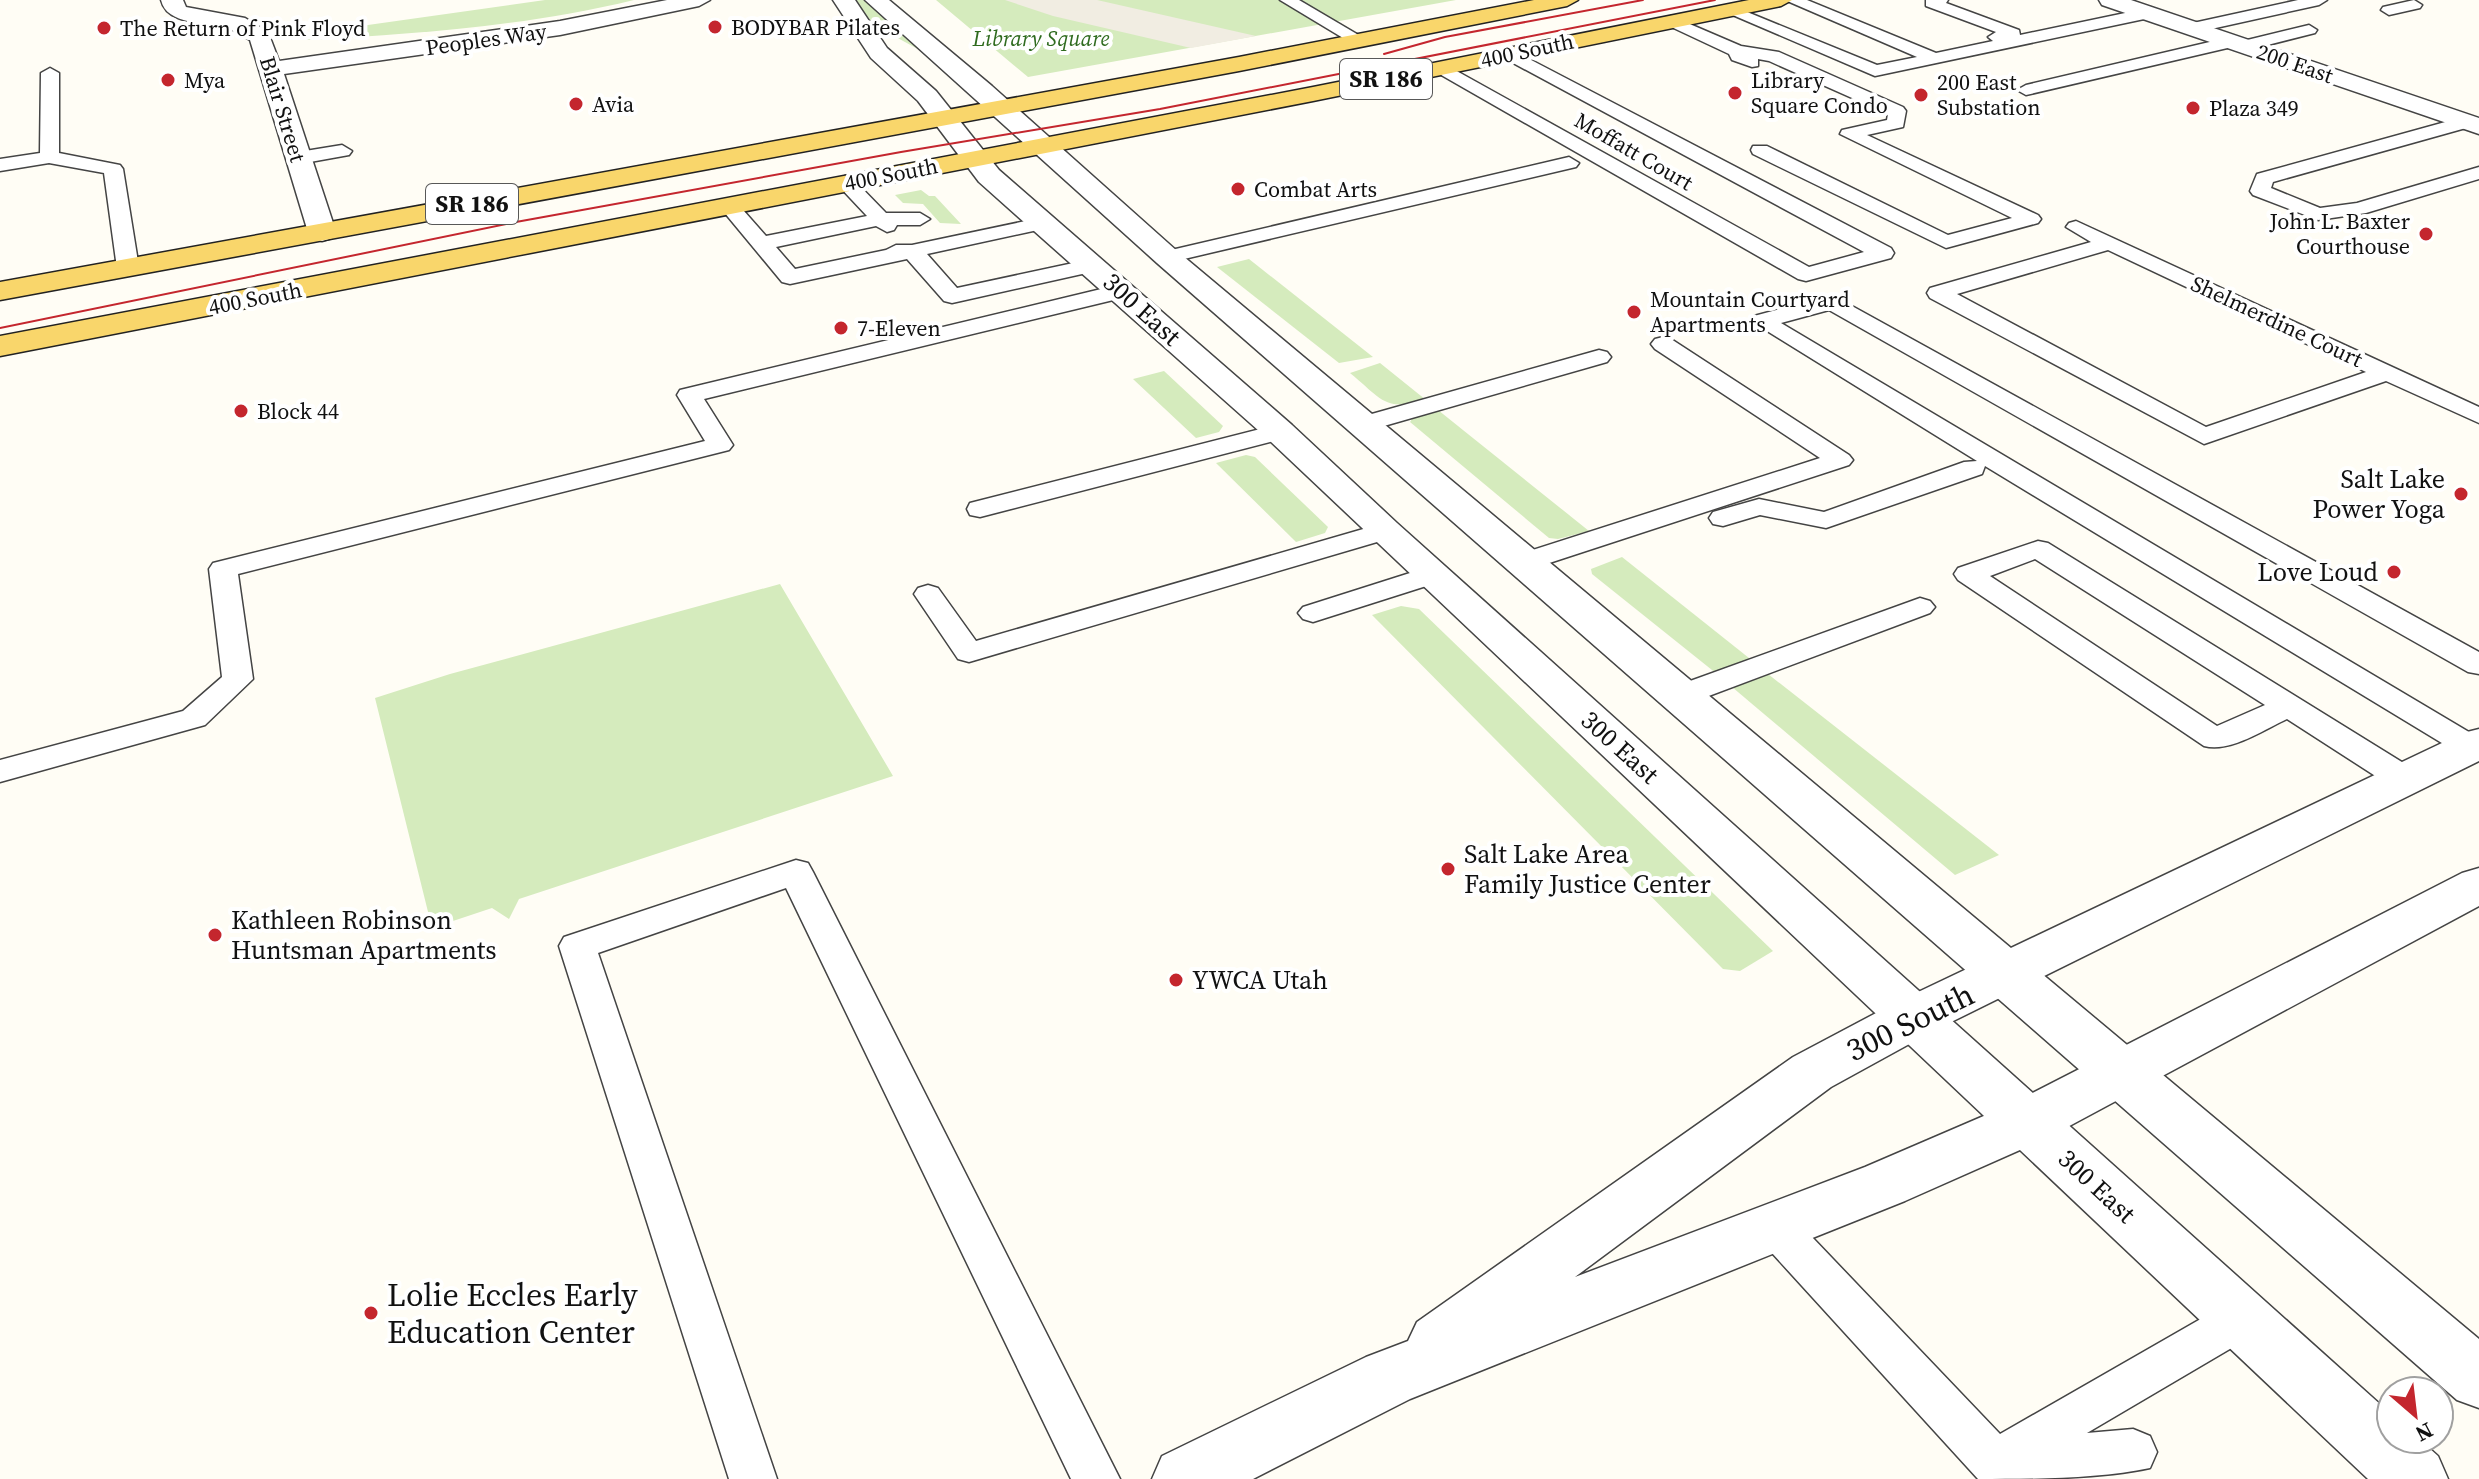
<svg xmlns="http://www.w3.org/2000/svg" width="2479" height="1479" viewBox="0 0 2479 1479" font-family="'Source Serif 4',serif">
<style>
.green{fill:#d5ebbd}
.plaza{fill:#f1ede2}
.lines{fill:none;stroke-linecap:round;stroke-linejoin:round}
.service-casing{stroke:#444;stroke-width:3}
.minor-casing{stroke:#444;stroke-width:3}
.tertiary-casing{stroke:#444;stroke-width:3}
.primary-casing{stroke:#222;stroke-width:3}
.service{fill:#fff;fill-rule:evenodd}
.minor{fill:#fff;fill-rule:evenodd}
.tertiary{fill:#fff;fill-rule:evenodd}
.primary{fill:#f9d66b;fill-rule:evenodd}
.tram{stroke:#c4262e;stroke-width:2}
.poi-dot{fill:#c4262e;stroke:#fff;stroke-width:3}
.labels{text-anchor:middle;stroke-width:8;stroke-linejoin:round;paint-order:stroke}
.far-poi-label{font-size:22px;fill:#111;stroke:#fff;text-anchor:start}
.far-park-label{font-size:22px;font-style:italic;fill:#2f6b1f;stroke:#fff}
.far-street-label{font-size:22px;fill:#111;stroke:#fff}
.shield{fill:#fff;stroke:#585858;stroke-width:2}
.shield-label{font-size:24px;font-weight:bold;fill:#111}
.street-label{font-size:26px;fill:#111;stroke:#fff}
.poi-label{font-size:26px;fill:#111;stroke:#fff;text-anchor:start}
.near-street-label{font-size:32px;fill:#111;stroke:#fff}
.near-poi-label{font-size:32px;fill:#111;stroke:#fff;text-anchor:start}
</style>
<rect width="100%" height="100%" fill="#fffdf5"/>
<g class="green">
<path d="M545,0H634C527,26 416,34 307,40L304,34Z"/>
<path d="M855,0H866L925,53L874,25Z"/>
<path d="M936,0H1456L1028,77Z"/>
<path d="M921,190L929,196H935L961,224L940,223L923,204L903,203L895,195Z"/>
<path d="M1249,259L1373,357L1339,363L1217,267Z"/>
<path d="M1380,363L1426,400C1384,412 1382,399 1350,373Z"/>
<path d="M1164,371L1223,426L1219,432L1196,438L1133,379Z"/>
<path d="M1438,410L1589,531L1558,539L1549,538L1410,422L1414,416Z"/>
<path d="M1246,455L1255,457L1328,527L1325,533L1296,542L1216,463Z"/>
<path d="M1622,557L1754,662L1717,674L1592,574L1591,569Z"/>
<path d="M780,584L893,776L519,899L509,919L492,908L432,928L375,698L450,674Z"/>
<path d="M1401,606L1419,609L1773,951L1740,971L1723,969L1372,615Z"/>
<path d="M1768,674L1999,855L1955,875L1732,687Z"/>
</g>
<path class="plaza" d="M1005,0H1097L1256,36L1191,48L1053,16Z"/>
<g class="lines">
<g class="service-casing">
<g id="service">
<path d="M1280,0H1299L1367,40L1359,45L1353,44Z"/>
<path d="M1785,0H1807L1936,53L1993,41L1988,37L1996,32L1926,6V0H1948L1946,3L2019,30L2020,35L2149,8L2157,13L2149,18L1875,76L1721,10L1729,5L1735,7L1877,65L1917,57Z"/>
<path d="M2298,0H2327L2319,5L2193,33L2185,28L2193,23Z"/>
<path d="M2414,0L2422,5L2420,8L2389,15L2381,10L2383,7Z"/>
<path d="M1671,16L1741,46L1779,52L1903,107L1906,111L1903,127L1867,135L2038,215L2041,219L2038,223L1946,248L1753,154L1751,150L1753,146H1767L1948,235L2012,218L1840,134L1842,130L1887,120L1888,114L1769,61L1758,59V66L1752,67L1732,60L1729,54L1665,24L1663,21Z"/>
<path d="M2309,25L2317,30L2315,33L2244,51L2236,46L2026,95L2017,90L2026,85L2231,37L2239,42Z"/>
<path d="M1508,48L1891,248L1894,253L1891,258L1806,281L1798,279L1429,68L1438,63L1444,64L1809,267L1864,252L1502,57L1500,53L1502,49Z"/>
<path d="M50,68L59,73V153L120,165L123,169L139,268L136,273L128,274L117,268L104,173L49,163L0,171V159L40,153L41,73Z"/>
<path d="M2467,116L2473,118L2476,122L2473,126L2273,182L2271,188L2320,208L2357,203L2479,167V179L2366,213L2318,220L2253,195L2250,191L2257,174Z"/>
<path d="M342,145L352,151L349,155L299,164L289,158L299,152Z"/>
<path d="M1569,157L1579,163L1576,167L1167,263L1156,257L1167,251Z"/>
<path d="M845,176L852,178L886,213H920L930,219L920,225H897L894,230L887,232L876,226L776,247L795,269L886,250L896,245H912L1040,218L1050,224L1047,228L927,254L957,288L1092,259L1103,265L1100,270L952,303L944,301L907,259L790,284L782,282L719,206L722,202H736L766,236L867,216L835,182Z"/>
<path d="M2076,221L2479,407V423L2386,381L2204,444L1930,298L1927,293L1930,288L2091,242L2066,227L2069,223ZM2108,250L2366,372L2206,427L1957,294Z"/>
<path d="M1122,284L1133,291L1130,296L704,399L733,445L729,450L238,574L253,679L205,725L0,782V760L183,711L222,677L209,569L213,563L705,441L677,395L680,390Z"/>
<path d="M1832,295L2479,652V674L2468,672L1829,310L1781,323L2479,738V755L2471,757L2460,754L1985,466L1982,474L1826,528L1760,515L1723,526L1713,524L1709,518L1713,512L1759,499L1824,512L1964,462L1977,461L1751,321L1754,316Z"/>
<path d="M1663,337L1671,339L1849,455L1853,460L1849,465L1534,568L1524,570L1514,568L1510,562L1514,556L1820,458L1655,349L1651,344L1655,339Z"/>
<path d="M1599,350L1607,352L1611,357L1607,362L1363,432L1354,429L1350,424L1354,419Z"/>
<path d="M1280,424L1289,427L1293,432L1289,437L980,517L970,515L967,509L970,503Z"/>
<path d="M1384,523L1394,525L1398,531L1394,537L969,662L958,659L914,594L918,588L928,585L938,588L976,641Z"/>
<path d="M2038,541L2048,543L2418,772L2422,780L2418,788L2406,791L2394,788L2287,719C2263,730 2230,753 2204,746L1958,580L1954,574L1958,568ZM2035,559L2265,705L2217,726L1990,576Z"/>
<path d="M1432,566L1442,569L1446,575L1442,581L1313,622L1303,619L1298,613L1303,607Z"/>
<path d="M1920,598L1930,601L1935,607L1930,613L1690,703L1679,706L1668,703L1663,696L1668,689Z"/>
<path d="M796,860L808,863L813,872L1120,1479H1071L786,888L598,953L777,1479H729L559,946L564,937Z"/>
<path d="M1776,1210L1791,1215L2000,1434L2225,1305L2241,1299L2257,1305L2263,1319L2257,1333L2087,1433L2133,1429L2150,1436L2157,1452L2150,1468C2099,1479 2032,1479 1978,1479L1761,1241L1755,1228L1761,1215Z"/>
</g>
</g>
<g class="minor-casing">
<g id="minor">
<path d="M161,0H183L186,7L245,18L268,32L279,61L560,21L667,0H710L699,6L560,35L284,74L336,232L332,238L322,241L312,238L308,232L250,40C243,36 235,30 227,28C206,21 167,26 161,0Z"/>
<path d="M833,0H855L887,48L936,91L999,170L1292,425L1397,523L2391,1414V1439H2419L2438,1456L2448,1479H2368L1268,439L979,182L918,101L871,58Z"/>
<path d="M865,0H889L992,86L1177,251L2479,1339V1408L2457,1400L1157,263Z"/>
</g>
</g>
<g class="tertiary-casing">
<g id="tertiary">
<path d="M2099,0H2131L2479,118V134L2102,5Z"/>
<path d="M2479,729V761L1933,1031L1831,1087L1575,1277L1865,1167L2007,1106L2462,873L2479,868V906L2047,1138L1905,1201L1410,1399L1253,1479H1152L1162,1456L1366,1357L1408,1341L1417,1322L1793,1057L1895,1003L2463,733Z"/>
</g>
</g>
<g class="primary-casing">
<g id="primary">
<path d="M1534,0H1578L1567,6L1239,71L0,300V282L1239,57Z"/>
<path d="M1749,0H1792L1781,6L1313,101L0,356V336L1313,87Z"/>
</g>
</g>
<use href="#service" class="service"/>
<use href="#minor" class="minor"/>
<use href="#tertiary" class="tertiary"/>
<use href="#primary" class="primary"/>
<g class="tram">
<path d="M1384,54L1445,37L1643,0"/>
<path d="M0,328L516,222L901,152L1160,109L1715,0"/>
</g>
</g>
<g class="poi-dot">
<circle cx="715" cy="27" r="8"/>
<circle cx="104" cy="28" r="8"/>
<circle cx="168" cy="80" r="8"/>
<circle cx="1735" cy="93" r="8"/>
<circle cx="1921" cy="95" r="8"/>
<circle cx="576" cy="104" r="8"/>
<circle cx="2193" cy="108" r="8"/>
<circle cx="1238" cy="189" r="8"/>
<circle cx="2426" cy="234" r="8"/>
<circle cx="1634" cy="312" r="8"/>
<circle cx="841" cy="328" r="8"/>
<circle cx="241" cy="411" r="8"/>
<circle cx="2461" cy="494" r="8"/>
<circle cx="2394" cy="572" r="8"/>
<circle cx="1448" cy="869" r="8"/>
<circle cx="215" cy="935" r="8"/>
<circle cx="1176" cy="980" r="8"/>
<circle cx="371" cy="1313" r="8"/>
</g>
<g class="labels">
<g class="far-poi-label">
<text x="731" y="35">BODYBAR Pilates</text>
<text x="120" y="36">The Return of Pink Floyd</text>
<text x="184" y="88">Mya</text>
<text x="1751" y="88">Library<tspan x="1751" dy="25">Square Condo</tspan></text>
<text x="1937" y="90">200 East<tspan x="1937" dy="25">Substation</tspan></text>
<text x="592" y="112">Avia</text>
<text x="2209" y="116">Plaza 349</text>
<text x="1254" y="197">Combat Arts</text>
<text x="2410" y="229" text-anchor="end">John L. Baxter<tspan x="2410" dy="25">Courthouse</tspan></text>
<text x="1650" y="307">Mountain Courtyard<tspan x="1650" dy="25">Apartments</tspan></text>
<text x="857" y="336">7-Eleven</text>
<text x="257" y="419">Block 44</text>
</g>
<g class="far-park-label">
<text x="1041" y="46">Library Square</text>
</g>
<g class="far-street-label">
<text transform="translate(486 39) rotate(-8)" y="8">Peoples Way</text>
<text transform="translate(1527 50) rotate(-12)" y="8">400 South</text>
<text transform="translate(2295 63) rotate(19)" y="8">200 East</text>
<text transform="translate(283 109) rotate(73)" y="8">Blair Street</text>
<text transform="translate(1634 151) rotate(30)" y="8">Moffatt Court</text>
<text transform="translate(891 174) rotate(-11)" y="8">400 South</text>
<text transform="translate(255 298) rotate(-11)" y="8">400 South</text>
<text transform="translate(2277 321) rotate(25)" y="8">Shelmerdine Court</text>
</g>
<g class="shield">
<rect x="1340" y="59" width="92" height="40" rx="6"/>
<rect x="426" y="184" width="92" height="40" rx="6"/>
</g>
<g class="shield-label">
<text x="1386" y="87">SR 186</text>
<text x="472" y="212">SR 186</text>
</g>
<g class="street-label">
<text transform="translate(1142 309) rotate(42)" y="9">300 East</text>
<text transform="translate(1620 747) rotate(42)" y="9">300 East</text>
<text transform="translate(2097 1186) rotate(43)" y="9">300 East</text>
</g>
<g class="poi-label">
<text x="2445" y="488" text-anchor="end">Salt Lake<tspan x="2445" dy="30">Power Yoga</tspan></text>
<text x="2378" y="581" text-anchor="end">Love Loud</text>
<text x="1464" y="863">Salt Lake Area<tspan x="1464" dy="30">Family Justice Center</tspan></text>
<text x="231" y="929">Kathleen Robinson<tspan x="231" dy="30">Huntsman Apartments</tspan></text>
<text x="1192" y="989">YWCA Utah</text>
</g>
<g class="near-street-label">
<text transform="translate(1910 1022) rotate(-26)" y="11">300 South</text>
</g>
<g class="near-poi-label">
<text x="387" y="1306">Lolie Eccles Early<tspan x="387" dy="37">Education Center</tspan></text>
</g>
</g>
<g transform="translate(2415 1415) rotate(152)"><circle r="38" fill="#ffffff" stroke="#a0a0a0" stroke-width="2"/>
<path d="M0-6L14 30L0 20L-14 30Z" fill="#c4262e"/>
<text y="-12" font-size="22" font-weight="bold" text-anchor="middle" fill="#111111">N</text>
</g>
</svg>
